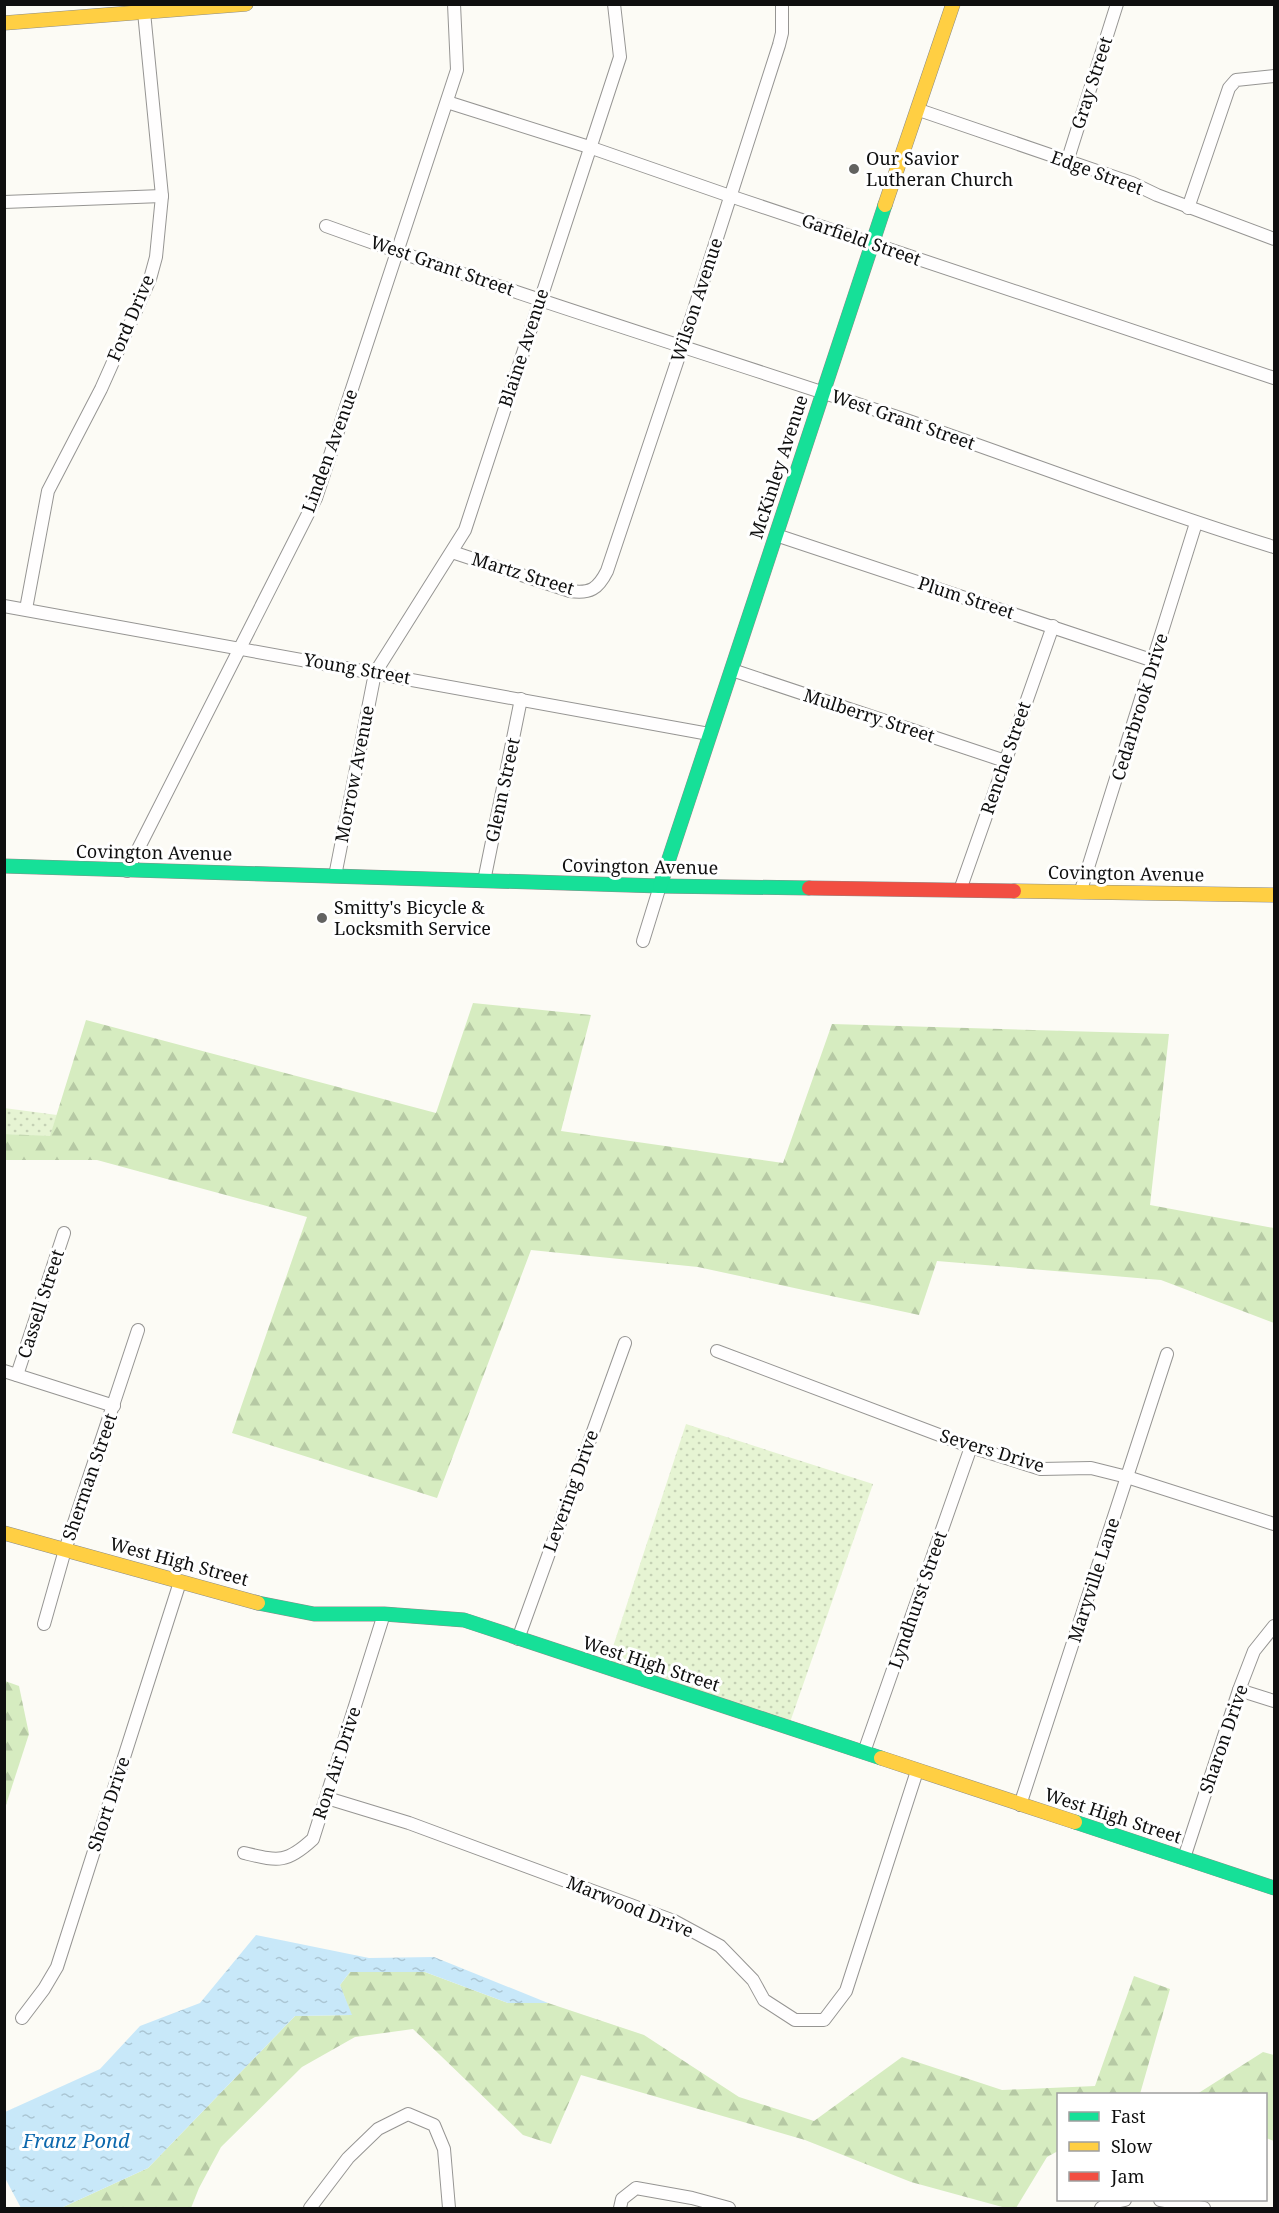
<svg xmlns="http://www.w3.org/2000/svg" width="1279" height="2213" viewBox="0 0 1279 2213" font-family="'Noto Serif',serif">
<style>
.grass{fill:url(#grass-dots)}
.forest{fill:url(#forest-firs)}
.water{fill:url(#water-ripples)}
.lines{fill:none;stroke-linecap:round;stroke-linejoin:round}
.street-casing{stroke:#969593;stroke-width:14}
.fast-casing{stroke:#8c8c89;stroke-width:15}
.slow-casing{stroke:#8c8c89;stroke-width:15}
.jam-casing{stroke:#8c8c89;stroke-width:15}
.street{stroke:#fffefe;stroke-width:12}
.fast{stroke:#16e098;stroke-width:14}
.slow{stroke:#ffcf43;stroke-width:14}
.jam{stroke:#f24e42;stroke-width:14}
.poi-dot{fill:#626260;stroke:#fff;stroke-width:2}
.labels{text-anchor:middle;stroke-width:6;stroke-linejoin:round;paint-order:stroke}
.street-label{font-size:18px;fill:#0f0f0f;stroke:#fff}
.poi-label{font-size:18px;fill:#0f0f0f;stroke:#fff;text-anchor:start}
.water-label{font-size:20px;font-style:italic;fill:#0c68ad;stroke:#fff}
</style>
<defs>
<pattern id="grass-dots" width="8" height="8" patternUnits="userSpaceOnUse" patternTransform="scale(1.5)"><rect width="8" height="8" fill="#e6f4d3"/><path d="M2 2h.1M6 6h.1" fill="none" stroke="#c4d0b4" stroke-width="1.8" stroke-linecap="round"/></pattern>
<pattern id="forest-firs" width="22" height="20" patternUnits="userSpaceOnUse" patternTransform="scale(1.5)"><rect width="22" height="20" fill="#d6ecc0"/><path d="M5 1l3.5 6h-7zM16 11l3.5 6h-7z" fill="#b6c9a4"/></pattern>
<pattern id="water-ripples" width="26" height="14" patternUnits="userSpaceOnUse" patternTransform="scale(1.5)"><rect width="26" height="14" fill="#c8e8f9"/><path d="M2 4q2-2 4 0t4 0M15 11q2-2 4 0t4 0" fill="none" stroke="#abc6d4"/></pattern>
</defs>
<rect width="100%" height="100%" fill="#fcfbf5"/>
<g class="grass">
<path d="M4,1108L57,1115L50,1137L5,1134Z"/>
<path d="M686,1424L873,1484L788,1728L606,1668Z"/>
</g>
<g class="forest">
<path d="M473,1003L591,1015L561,1131L783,1163L832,1024L1169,1034L1150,1205L1274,1228V1323L1161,1280L937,1261L919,1315L698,1267L531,1250L437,1498L232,1433L307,1217L97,1160H5V1134L50,1136L86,1020L436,1113Z"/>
<path d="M5,1681L19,1686L29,1734L5,1808Z"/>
<path d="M350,1972H425L508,2003H548L644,2035L739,2097L814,2121L902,2057L1002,2090L1095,2086L1134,1976L1170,1989L1140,2094H1058V2151L1047,2157L1016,2208H1006L911,2182L805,2140L581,2075L551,2144L523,2135L413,2029L355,2037L302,2067L221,2147L199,2188L191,2208H61L148,2168L295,2016L351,2015L340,1985Z"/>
<path d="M1263,2052L1274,2055V2141L1266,2138V2094H1197Z"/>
</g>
<path class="water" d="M256,1935L369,1958L434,1957L548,2003H508L425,1972H350L340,1985L352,2015L295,2016L148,2168L61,2208H21L5,2178V2112L100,2069L140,2026L200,2003Z"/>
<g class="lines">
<g class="street-casing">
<g id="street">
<path d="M447,102L589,147L730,196L1274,378"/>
<path d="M919,110L1132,183L1157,195L1274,239"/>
<path d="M1067,162L1117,4"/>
<path d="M4,202L162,196"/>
<path d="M1188,208L1229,88L1236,80L1274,76"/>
<path d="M326,226C514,294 705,353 894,416C1021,459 1146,508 1274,547"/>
<path d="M776,535L1154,661"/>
<path d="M452,552L570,591C590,594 598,589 607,571L682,347L779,45L782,33V4"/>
<path d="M4,606L709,734"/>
<path d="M26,609L48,491L101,389L150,279L156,257L162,196L144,12"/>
<path d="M732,670L1005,761"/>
<path d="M127,871L316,498L457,70L454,4"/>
<path d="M335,876L375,673L465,530L620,57L614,4"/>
<path d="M484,881L521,699"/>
<path d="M960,890L1053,626"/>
<path d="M1081,890L1196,523"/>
<path d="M643,941L660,886"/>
<path d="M717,1351L971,1447L1041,1469L1091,1468L1127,1477L1274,1524"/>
<path d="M4,1371L114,1406"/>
<path d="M17,1375L64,1233"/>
<path d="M44,1624L65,1550L138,1330"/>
<path d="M518,1639L625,1343"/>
<path d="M1239,1690L1274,1701"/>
<path d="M864,1752L971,1447"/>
<path d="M327,1798L409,1823L674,1921L720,1946L753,1980L764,2000L795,2020H824L846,1991L917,1771"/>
<path d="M1020,1805L1167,1354"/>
<path d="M244,1853C278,1861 286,1864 313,1839L384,1614"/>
<path d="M1184,1858L1239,1690L1254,1651L1274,1626"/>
<path d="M22,2018L44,1989L57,1967L180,1582"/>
<path d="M1160,2200L1204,2208"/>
<path d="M310,2208L348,2158L378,2129L408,2114L434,2125L444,2149L449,2208"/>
<path d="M620,2208L622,2199L636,2188L692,2198L729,2208"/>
<path d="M1101,2208L1107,2204L1125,2200"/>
</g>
</g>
<g class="fast-casing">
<g id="fast">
<path d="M4,866L660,886L809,888"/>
<path d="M660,886L885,205"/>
<path d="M258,1603L314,1614H384L464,1620L881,1758"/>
<path d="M1075,1822L1274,1888"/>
</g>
</g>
<g class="slow-casing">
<g id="slow">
<path d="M4,23L246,4"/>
<path d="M885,205L953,4"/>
<path d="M1014,891L1274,895"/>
<path d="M4,1533L258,1603"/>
<path d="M881,1758L1075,1822"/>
</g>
</g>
<g class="jam-casing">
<path id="jam" d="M809,888L1014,891"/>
</g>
<use href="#street" class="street"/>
<use href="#fast" class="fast"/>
<use href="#slow" class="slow"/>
<use href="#jam" class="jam"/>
</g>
<g class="poi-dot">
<circle cx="854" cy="169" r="6"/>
<circle cx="322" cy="918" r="6"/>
</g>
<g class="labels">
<g class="street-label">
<text transform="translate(1092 83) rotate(-72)" y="6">Gray Street</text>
<text transform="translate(1097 173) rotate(20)" y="6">Edge Street</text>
<text transform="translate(861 240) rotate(19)" y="6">Garfield Street</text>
<text transform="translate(442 266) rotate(19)" y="6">West Grant Street</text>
<text transform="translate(697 300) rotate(-72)" y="6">Wilson Avenue</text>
<text transform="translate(131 318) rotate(-67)" y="6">Ford Drive</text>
<text transform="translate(524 348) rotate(-72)" y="6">Blaine Avenue</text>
<text transform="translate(903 420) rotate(19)" y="6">West Grant Street</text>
<text transform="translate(330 451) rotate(-70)" y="6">Linden Avenue</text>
<text transform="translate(779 467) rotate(-72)" y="6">McKinley Avenue</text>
<text transform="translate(523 574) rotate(17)" y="6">Martz Street</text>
<text transform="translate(966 598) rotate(18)" y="6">Plum Street</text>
<text transform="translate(357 669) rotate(10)" y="6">Young Street</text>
<text transform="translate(1140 707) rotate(-73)" y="6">Cedarbrook Drive</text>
<text transform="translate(869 716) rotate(18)" y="6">Mulberry Street</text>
<text transform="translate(1006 758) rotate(-71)" y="6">Renche Street</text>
<text transform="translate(355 774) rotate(-79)" y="6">Morrow Avenue</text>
<text transform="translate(503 790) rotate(-78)" y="6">Glenn Street</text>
<text transform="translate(154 853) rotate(1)" y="6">Covington Avenue</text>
<text transform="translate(640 867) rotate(1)" y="6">Covington Avenue</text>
<text transform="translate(1126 874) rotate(1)" y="6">Covington Avenue</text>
<text transform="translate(41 1304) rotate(-72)" y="6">Cassell Street</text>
<text transform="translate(992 1451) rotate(17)" y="6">Severs Drive</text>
<text transform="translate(90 1477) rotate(-71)" y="6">Sherman Street</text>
<text transform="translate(571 1491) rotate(-70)" y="6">Levering Drive</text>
<text transform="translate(179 1562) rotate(15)" y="6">West High Street</text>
<text transform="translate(1094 1580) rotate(-72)" y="6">Maryville Lane</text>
<text transform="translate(918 1600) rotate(-71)" y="6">Lyndhurst Street</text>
<text transform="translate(651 1664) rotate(18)" y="6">West High Street</text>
<text transform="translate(1224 1739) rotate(-71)" y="6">Sharon Drive</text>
<text transform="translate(337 1763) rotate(-72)" y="6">Ron Air Drive</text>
<text transform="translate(109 1804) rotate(-72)" y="6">Short Drive</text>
<text transform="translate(1113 1816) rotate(18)" y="6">West High Street</text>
<text transform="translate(630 1907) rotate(22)" y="6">Marwood Drive</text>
</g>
<g class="poi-label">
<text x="866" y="165">Our Savior<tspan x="866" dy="21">Lutheran Church</tspan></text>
<text x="334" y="914">Smitty's Bicycle &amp;<tspan x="334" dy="21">Locksmith Service</tspan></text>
</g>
<g class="water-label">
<text x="76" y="2148">Franz Pond</text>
</g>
</g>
<rect width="1279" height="2213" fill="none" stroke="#0f0f0f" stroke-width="12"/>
<rect x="1057" y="2093" width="210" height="108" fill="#ffffff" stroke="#9f9f9f" stroke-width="1.5"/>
<rect x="1069" y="2112" width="30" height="9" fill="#16e098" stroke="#9f9f9f" stroke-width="1.5"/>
<text x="1111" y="2123" font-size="18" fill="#0f0f0f">Fast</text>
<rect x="1069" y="2142" width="30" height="9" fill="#ffcf43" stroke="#9f9f9f" stroke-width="1.5"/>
<text x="1111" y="2153" font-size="18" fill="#0f0f0f">Slow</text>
<rect x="1069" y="2172" width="30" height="9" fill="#f24e42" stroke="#9f9f9f" stroke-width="1.5"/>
<text x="1111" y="2183" font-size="18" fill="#0f0f0f">Jam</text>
</svg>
